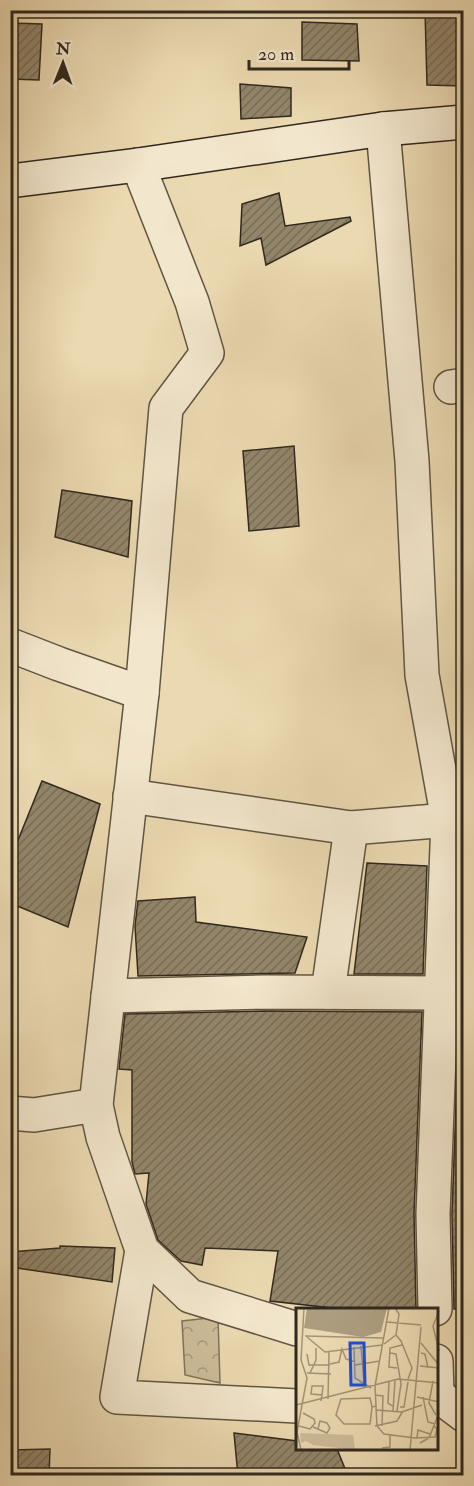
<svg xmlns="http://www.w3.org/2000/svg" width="474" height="1486" viewBox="0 0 474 1486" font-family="'IM FELL Double Pica',serif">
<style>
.park{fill:url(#park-crowns);stroke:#7f725b;stroke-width:1.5}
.building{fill:url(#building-hatch);stroke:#32291e;stroke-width:1.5}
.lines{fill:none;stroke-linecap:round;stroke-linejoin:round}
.street-casing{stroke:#605543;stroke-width:36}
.secondary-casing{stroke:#32291e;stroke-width:36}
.street{stroke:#f2e6cc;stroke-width:33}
.secondary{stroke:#f2e6cc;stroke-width:33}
.inset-road{fill:none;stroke:#a19376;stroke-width:1.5}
.view{fill:#1d4ed8;fill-opacity:0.15;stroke:#1d4ed8;stroke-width:3}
.inset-edge{fill:none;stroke:#32291e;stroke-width:3}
</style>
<defs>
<pattern id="park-crowns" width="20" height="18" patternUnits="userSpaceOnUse" patternTransform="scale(1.5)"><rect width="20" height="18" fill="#ccbb98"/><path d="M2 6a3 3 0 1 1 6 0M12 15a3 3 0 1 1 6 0" fill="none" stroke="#a6987b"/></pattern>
<pattern id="building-hatch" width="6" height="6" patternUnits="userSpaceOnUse" patternTransform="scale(1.5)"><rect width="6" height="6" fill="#92856a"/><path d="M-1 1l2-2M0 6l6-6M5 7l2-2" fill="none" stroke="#786d57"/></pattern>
</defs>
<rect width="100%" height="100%" fill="#ebd9b1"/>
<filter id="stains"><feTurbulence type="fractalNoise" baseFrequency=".00333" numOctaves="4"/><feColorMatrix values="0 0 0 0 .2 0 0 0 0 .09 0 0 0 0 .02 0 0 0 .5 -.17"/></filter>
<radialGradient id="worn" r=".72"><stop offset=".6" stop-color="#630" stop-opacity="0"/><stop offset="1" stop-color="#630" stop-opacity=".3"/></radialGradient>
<path class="park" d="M218,1317L220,1383L185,1375L182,1321Z"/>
<g class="building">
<path d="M425,10H464V86L427,85Z"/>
<path d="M302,22L357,24L359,61L302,60Z"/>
<path d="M10,23L42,24L39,80L10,79Z"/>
<path d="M240,84L291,88V116L241,119Z"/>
<path d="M279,193L285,226L350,217L351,221L266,265L261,238L240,246L242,204Z"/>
<path d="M294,446L299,526L249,531L243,451Z"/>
<path d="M62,490L132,501L128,557L55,537Z"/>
<path d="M42,781L100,804L68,927L10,903V860Z"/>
<path d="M367,863L427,866L423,974H354Z"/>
<path d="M195,897L196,922L307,937L295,973L138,976L135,926L138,901Z"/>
<path d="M265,1011L422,1012L414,1213L416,1309H341L270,1301L278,1251L205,1248L202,1265L181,1261L158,1240L146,1204L149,1173L135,1174L132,1162V1070L119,1069L125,1014Z"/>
<path d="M458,1048H464V1309H454L452,1214Z"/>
<path d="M60,1246L115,1248L112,1282L10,1267V1252L60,1248Z"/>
<path d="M234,1433L297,1441V1449H337L348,1476H238Z"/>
<path d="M50,1449L49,1476H10V1450Z"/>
</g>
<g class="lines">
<g class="street-casing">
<g id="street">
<path d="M383,129L412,461L422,675L448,820L433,1214L435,1309"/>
<path d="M138,165L192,302L207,353L166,408L142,693L96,1105L103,1137L142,1250L190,1296L297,1329"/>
<path d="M451,387L464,385"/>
<path d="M10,645L59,664L142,693"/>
<path d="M130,796L351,828L448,820L464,814"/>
<path d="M328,992L351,828"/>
<path d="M108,996L265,992L442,993"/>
<path d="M10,1113L34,1115L96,1105"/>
<path d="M142,1250L117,1397L297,1406"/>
<path d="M436,1361L437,1395"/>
<path d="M436,1394L464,1415"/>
</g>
</g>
<g class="secondary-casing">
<path id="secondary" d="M10,181L138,165L383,129L464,122"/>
</g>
<use href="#street" class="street"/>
<use href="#secondary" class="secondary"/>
</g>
<g transform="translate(296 1308)">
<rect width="142" height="142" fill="#ebd9b1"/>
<path d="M4,125L57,127L59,141L73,142H59L17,137L10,133L5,135Z" fill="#ccbb98"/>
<path d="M11,0H91L85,24L67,29L8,20Z" fill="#ac9d7f"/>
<path class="inset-road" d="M93,0L79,78L81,118L88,126L119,130L139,129L141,121L138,118M99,0L103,6L100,27M143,3L137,18L143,43M91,14L125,17M9,28L87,30M11,29L29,44L86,37M125,35L143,57M88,36L100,27L105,33L116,60L112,71M65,38L68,74M58,39L59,70L75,80M94,45L100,46L105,76L101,103M125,45L129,46L132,60M11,46L13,57H34M34,56L43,54L46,41L50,51L59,54M59,57L84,53M124,58L143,60M101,60L93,59L94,40L106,37M11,65L35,66M14,65L20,52V40M137,73L133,95L140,107M93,74L92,95L98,99M79,87L87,88L86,118M121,89L143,94M127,89L132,114L139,116M32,91L33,43M25,93L26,87L15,86L16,78H27L26,87M0,97L102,71L143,75M76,99L74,90L45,91L40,107L48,116H74L76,99L80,98M104,99H108L112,74M80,102L106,104L126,97M97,103L99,72M3,118L14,121L19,115L18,111L7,105M79,118L101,113L107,103M17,119L31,125L34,120L31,115L24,113L22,121M121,130L122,122L134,126M124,135L133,130L143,105M86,140L94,139V127M5,142L1,124L11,70L5,52L8,0M114,142L125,19"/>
<path class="view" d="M54,35H68L69,77H55Z"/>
<rect width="142" height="142" class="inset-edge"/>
</g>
<rect width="474" height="1486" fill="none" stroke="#ebd9b1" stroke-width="36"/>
<rect x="12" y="12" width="450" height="1462" fill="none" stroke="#32291e" stroke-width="3"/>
<rect x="18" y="18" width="438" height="1450" fill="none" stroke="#32291e" stroke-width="1.5"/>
<g transform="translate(63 63) rotate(1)" stroke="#f2e6cc" stroke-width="4.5" paint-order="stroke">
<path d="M0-4.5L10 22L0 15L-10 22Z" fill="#32291e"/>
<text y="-9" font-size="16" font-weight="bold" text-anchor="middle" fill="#32291e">N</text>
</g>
<path d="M249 60v9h100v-9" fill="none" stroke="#32291e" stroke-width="3"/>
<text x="258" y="60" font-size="18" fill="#32291e" stroke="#f2e6cc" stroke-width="4.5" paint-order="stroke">20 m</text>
<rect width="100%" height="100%" filter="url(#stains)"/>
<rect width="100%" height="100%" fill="url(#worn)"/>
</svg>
